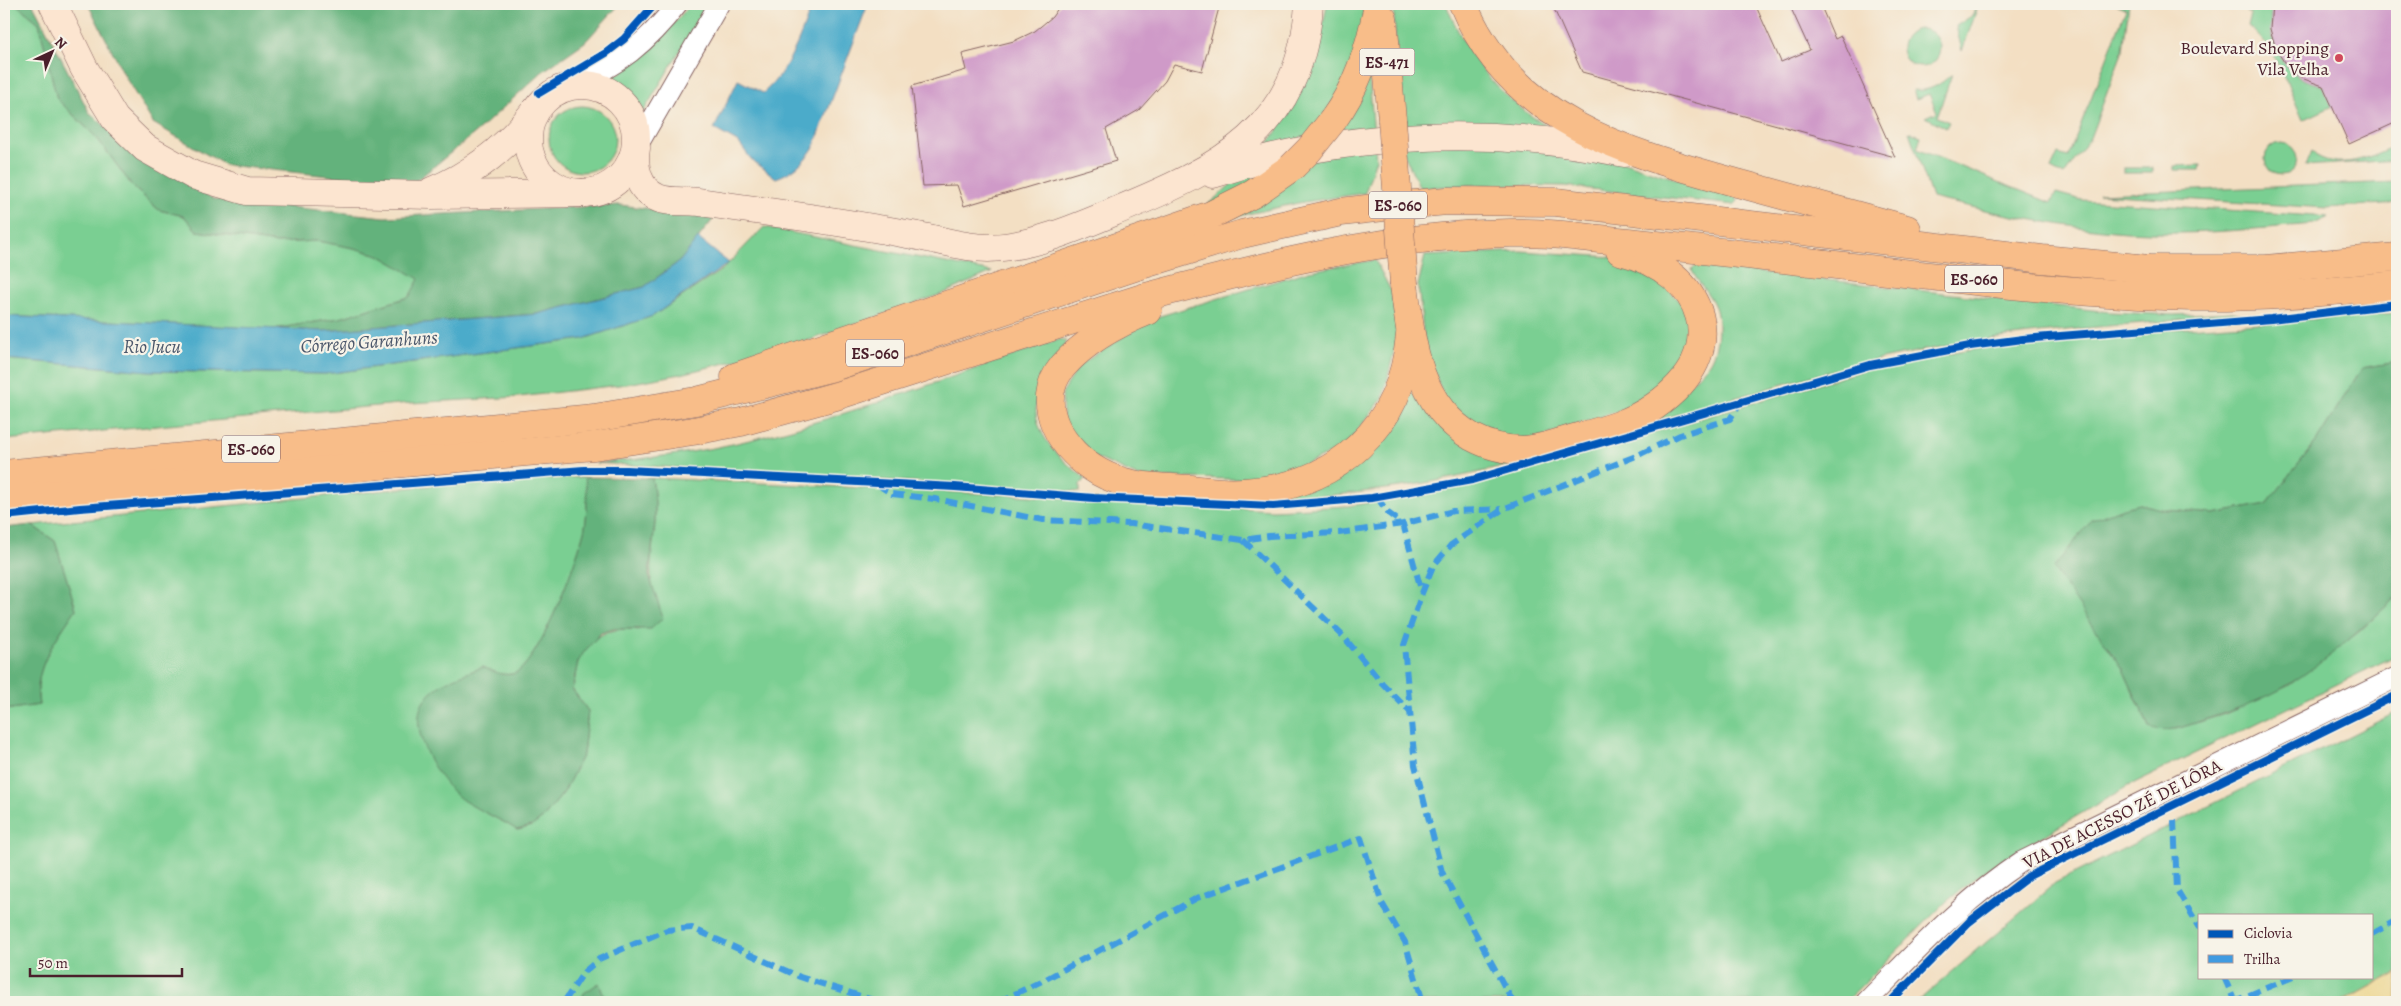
<svg xmlns="http://www.w3.org/2000/svg" width="2401" height="1006" viewBox="0 0 2401 1006" font-family="Alegreya,serif">
<style>
.green{fill:#7acf92;stroke:#62775e;fill-rule:evenodd}
.forest{fill:#63b27c;stroke:#566854}
.sand{fill:#eeda9e;stroke:#9c7c64}
.water{fill:#4cabca;stroke:#4b657a}
.building{fill:#cf9ac8}
.lines{fill:none;stroke-linecap:round;stroke-linejoin:round}
.street-casing{stroke:#856260;stroke-width:22}
.secondary-casing{stroke:#856260;stroke-width:29}
.primary-casing{stroke:#856260;stroke-width:29}
.street{stroke:#fff;stroke-width:20}
.secondary{stroke:#fce5d0;stroke-width:28}
.primary{stroke:#f8bd89;stroke-width:28}
.primary-bridge-casing{stroke:#856260;stroke-width:29;stroke-linecap:butt}
.primary-bridge{stroke:#f8bd89;stroke-width:28}
.quiet{stroke:#409be1;stroke-width:6;stroke-dasharray:12 6;stroke-linecap:butt}
.cycleway-casing{stroke:#f7f3e8;stroke-width:11}
.cycleway{stroke:#0057b8;stroke-width:8}
.poi-dot{fill:#d1495b;stroke:#f7f3e8;stroke-width:2}
.labels{text-anchor:middle;stroke-width:4.5;stroke-linejoin:round;paint-order:stroke}
.shield{fill:#f7f3e8;stroke:#7e5f64;stroke-width:1}
.shield-label{font-size:16px;font-weight:bold;fill:#4a1f2b}
.poi-label{font-size:18px;fill:#4a1f2b;stroke:#f7f3e8;text-anchor:end}
.street-label{font-size:18px;fill:#4a1f2b;stroke:#f7f3e8}
.water-label{font-size:19px;font-style:italic;fill:#4b576b;stroke:#f7f3e8}
</style>
<rect width="100%" height="100%" fill="#f7f3e8"/>
<filter id="ink" filterUnits="userSpaceOnUse"><feTurbulence type="fractalNoise" baseFrequency=".02" numOctaves="2"/><feDisplacementMap in="SourceGraphic" scale="10" xChannelSelector="R" yChannelSelector="G"/><feConvolveMatrix kernelMatrix="1 2 1 2 8 2 1 2 1" color-interpolation-filters="sRGB"/></filter>
<filter id="wash" filterUnits="userSpaceOnUse"><feTurbulence type="fractalNoise" baseFrequency=".0096" numOctaves="4" result="noise"/><feDisplacementMap in="SourceGraphic" scale="20" xChannelSelector="R" yChannelSelector="G"/><feGaussianBlur stdDeviation="1.12" result="paint"/><feColorMatrix in="noise" values="0 0 0 0 0 0 0 0 0 0 0 0 0 0 0 0 0 1.4 0 .05"/><feComposite in="paint" operator="in"/></filter>
<g filter="url(#wash)">
<rect width="100%" height="100%" fill="#f3dfc3"/>
<g class="green">
<path d="M4,4H16L39,23L57,99L97,138L133,187L159,210L184,216L197,231L277,243L317,241L354,248L379,255L420,279L409,297L340,318L273,329L4,316Z"/>
<path d="M691,4H708L642,114L613,78L654,45Z"/>
<path d="M1327,4H1363L1376,159L1365,193L1298,203L1225,219L1207,205C1272,153 1314,87 1327,4Z"/>
<path d="M1393,4H1446C1498,138 1614,159 1736,197L1738,201L1734,205L1564,186L1469,185L1420,188L1404,154Z"/>
<path d="M1974,4H1979L1962,51L1956,26L1973,15L1975,8Z"/>
<path d="M2116,4H2129L2123,50L2090,138L2064,176L2051,169L2058,154L2068,157L2126,9Z"/>
<path d="M2249,4H2274C2263,31 2279,67 2305,80C2311,82 2317,84 2323,86L2333,106L2303,120C2288,86 2277,49 2248,26L2251,14L2246,12Z"/>
<circle cx="1921" cy="48" r="19"/>
<path d="M1952,74L1937,117L1949,122L1946,128L1926,117L1937,112L1929,94L1916,99L1913,90C1929,92 1940,85 1952,74Z"/>
<circle cx="582" cy="139" r="33"/>
<path d="M1909,132L1921,136L1917,149L2051,203L2056,193L2082,200L2329,217L2314,224C2252,229 2189,236 2127,232C2061,228 1997,213 1932,198Z"/>
<circle cx="2281" cy="159" r="16"/>
<path d="M2397,145V160L2305,166L2311,152C2337,173 2371,157 2397,145Z"/>
<path d="M2201,165L2200,170H2174V166Z"/>
<rect x="2124" y="168" width="28" height="5"/>
<path d="M2396,182L2397,203L2327,208L2098,194Z"/>
<path d="M764,227L992,272L942,294L787,348L681,374L627,384L519,397L410,403L4,440V359L149,371L325,374L583,339L653,316L723,269Z"/>
<path d="M1521,251L1612,257L1652,271L1687,309L1690,355L1651,400L1535,439L1495,438L1448,407L1425,349L1418,285L1425,256Z"/>
<path d="M1375,260L1391,291L1398,334L1383,398L1345,446L1272,480L1139,477L1092,456L1063,422L1062,393L1080,365L1150,319L1309,271Z"/>
<path d="M1696,265L2110,312L2175,315L2233,312L2244,315C2136,324 2026,330 1920,351C1827,369 1736,398 1645,424C1664,406 1690,386 1707,366C1718,352 1721,324 1715,307C1711,295 1692,276 1692,269Z"/>
<path d="M2397,313V362L2362,368L2316,442L2267,504L2214,514L2166,510L2140,504L2092,520L2123,669L2149,727L2176,729L2225,714L2288,686L2360,631L2397,596V655L2128,786L1985,870L1946,902L1845,1002H606L599,984L585,993L580,1002H4V710L39,705C32,668 57,638 76,609L55,541L31,525L487,480L585,477C587,493 588,510 585,527C580,552 538,670 512,674C502,676 492,671 483,667L463,800L518,830L532,826L544,817L564,792L583,754L588,711L572,689C576,681 575,671 578,662C588,635 613,626 639,630L655,596C646,571 654,547 655,522C656,507 654,493 652,478L1015,495L1273,510L1348,506L1422,494L1523,470L1868,369C1937,355 2006,343 2076,336Z"/>
<path d="M1061,339L1066,341V344C1059,357 1040,386 1037,399C1030,433 1061,460 1085,478L1080,485V492L596,463C649,459 702,452 754,439C858,413 960,373 1061,339Z"/>
<path d="M1411,392L1542,457C1447,483 1352,497 1254,500L1277,497Z"/>
<path d="M2397,712V972L2343,1002H1917L2055,883ZM2200,915H2372V977H2200Z"/>
</g>
<g class="forest">
<path d="M16,4H33L89,112L132,150L214,199L385,217L620,205L715,217L680,261L644,287L537,314L323,331L273,329L340,318L409,297L419,279L379,255L354,248L317,241L277,243L197,231L184,216L159,210L133,187L97,138L57,99L39,23Z"/>
<path d="M88,4H620L585,42L542,72L480,129L416,181L386,182L225,165L153,123L127,80Z"/>
<path d="M2397,362V596C2363,628 2328,660 2288,685C2266,699 2229,712 2204,720C2186,726 2168,734 2149,727L2123,669L2053,568L2092,520L2123,508L2140,504L2166,510L2214,514L2267,504L2316,442L2362,368Z"/>
<path d="M585,477L652,478L655,501V522L649,575L663,618L651,629H614L601,633L584,652L578,662L572,689L588,711L583,754L564,792L544,817L532,826L517,830C501,819 481,812 464,801C440,785 405,729 424,701C436,682 462,675 483,667C492,671 502,676 512,674C538,670 580,552 585,527C588,510 587,493 585,477Z"/>
<path d="M31,525L55,541L76,609C57,638 32,668 39,705L4,710V528Z"/>
<path d="M599,983L606,1002H580L584,993Z"/>
</g>
<path class="sand" d="M2397,972V1002H2343Z"/>
<g class="water">
<path d="M812,4H868L814,147C804,162 794,172 776,178L751,159L739,143L714,129L738,80L763,93C789,71 801,35 812,4Z"/>
<path d="M698,238L729,263L653,316L583,339L325,374L149,371L4,359V316L323,331L537,314L644,287L680,261Z"/>
</g>
<g id="blocks">
<g class="building">
<path d="M1061,4H1220L1202,71L1174,64L1165,81L1139,110L1106,129L1116,161L964,206L957,185L923,186L912,86L966,70L962,54L1014,41L1035,31L1052,17Z"/>
<path d="M1566,4H1755L1781,62L1810,50L1789,4H1820L1835,39L1841,36L1895,157L1582,72L1554,9Z"/>
<path d="M2272,4H2397V122L2349,144L2323,86L2304,79L2287,67L2276,49L2270,29Z"/>
</g>
</g>
</g>
<g filter="url(#ink)">
<use href="#blocks" fill-opacity="0" stroke="#856260" stroke-width="1"/>
<g class="lines">
<g class="street-casing">
<g id="street">
<path d="M572,85C618,66 647,43 677,4"/>
<path d="M636,148L719,4"/>
<path d="M1866,1002C1916,952 1962,901 2021,862L2397,677"/>
</g>
</g>
<g class="secondary-casing">
<g id="secondary">
<path d="M53,4L84,68L115,119L145,148L193,175L247,191L431,195L584,193"/>
<circle cx="582" cy="139" r="54"/>
<path d="M636,148C633,167 638,190 658,198C669,203 686,200 699,202C729,206 760,211 790,215C833,221 875,228 918,236C940,240 965,248 988,248C1032,247 1076,228 1116,211C1220,168 1301,130 1309,4"/>
<path d="M1213,174C1344,131 1490,126 1625,153"/>
<path d="M432,191C473,174 506,148 533,113"/>
</g>
</g>
<g class="primary-casing">
<g id="primary">
<path d="M1463,4C1512,123 1629,153 1741,184C1796,199 1852,214 1907,229"/>
<path d="M1383,19L1392,120"/>
<path d="M1333,120C1358,86 1371,45 1378,4"/>
<path d="M1404,284C1411,341 1417,405 1472,437C1487,445 1506,450 1523,450C1542,449 1560,442 1578,437C1605,430 1632,423 1655,406C1734,352 1706,272 1620,251"/>
<path d="M1148,311C1118,323 1085,341 1063,366C1031,404 1063,452 1099,472C1127,488 1160,487 1191,489C1208,491 1226,494 1244,492C1337,487 1402,428 1410,335"/>
<path d="M735,377L1211,215L1253,194L1292,167"/>
<path d="M4,474L594,418L696,401L830,368L1135,267L1242,234L1341,212L1392,206L1447,201L1556,202L2042,259L2149,269H2266L2397,257"/>
<path d="M4,499L594,446L693,431L741,422L836,396L1142,298C1262,266 1385,235 1510,233C1546,232 1582,237 1618,241C1667,246 1715,251 1764,257C1907,272 2050,294 2194,297C2262,298 2330,292 2397,285"/>
</g>
</g>
<use href="#street" class="street"/>
<use href="#secondary" class="secondary"/>
<use href="#primary" class="primary"/>
<g class="primary-bridge-casing">
<g id="primary-bridge">
<path d="M1392,120L1404,284"/>
<path d="M1292,167L1309,150L1333,120"/>
</g>
</g>
<use href="#primary-bridge" class="primary-bridge"/>
<g class="quiet">
<path d="M877,484L892,494L935,499L1043,520L1131,524L1243,540L1269,536L1339,533L1403,524L1453,511L1501,509"/>
<path d="M1377,497L1388,513L1403,524L1422,593"/>
<path d="M1243,540L1343,636L1382,683L1410,712"/>
<path d="M2174,820L2177,890L2200,928"/>
<path d="M2372,934L2397,920"/>
<path d="M2224,977L2235,1002"/>
<path d="M564,1002L584,972L599,959L667,930L692,928L800,977L879,1002"/>
<path d="M998,1002L1044,980L1197,898L1361,838L1382,903L1405,942L1423,1002"/>
<path d="M1513,1002L1442,872L1415,765L1404,645L1422,593L1433,566L1451,545L1503,509L1636,456L1680,435L1730,419L1740,403"/>
<path d="M2232,1002L2293,977"/>
</g>
<g class="cycleway-casing">
<g id="cycleway">
<path d="M539,93L606,53L624,39L655,4"/>
<path d="M4,516L80,508L584,470H627L955,487L1094,498L1273,506L1372,498L1472,480L1870,365L1970,346L2023,339L2271,319L2397,304"/>
<path d="M1890,1002L1969,922L2029,876L2397,695"/>
</g>
</g>
<use href="#cycleway" class="cycleway"/>
</g>
</g>
<circle class="poi-dot" cx="2339" cy="58" r="5"/>
<g class="labels">
<g class="shield">
<rect x="1359.5" y="48.5" width="55" height="27" rx="4"/>
<rect x="1369" y="191.5" width="58" height="27" rx="4"/>
<rect x="1945" y="265.5" width="58" height="27" rx="4"/>
<rect x="846" y="339.5" width="58" height="27" rx="4"/>
<rect x="222" y="435.5" width="58" height="27" rx="4"/>
</g>
<g class="shield-label">
<text x="1387" y="68">ES-471</text>
<text x="1398" y="211">ES-060</text>
<text x="1974" y="285">ES-060</text>
<text x="875" y="359">ES-060</text>
<text x="251" y="455">ES-060</text>
</g>
<g class="poi-label">
<text x="2329" y="54">Boulevard Shopping<tspan x="2329" dy="21">Vila Velha</tspan></text>
</g>
<g class="street-label">
<text transform="translate(2122 814) rotate(-27)" y="6">VIA DE ACESSO ZÉ DE LÔRA</text>
</g>
<g class="water-label">
<text transform="translate(369 341) rotate(-4)" y="7">Córrego Garanhuns</text>
<text x="152" y="353">Rio Jucu</text>
</g>
</g>
<rect width="2401" height="1006" fill="none" stroke="#f7f3e8" stroke-width="20"/>
<rect x="2198" y="914" width="175" height="65" fill="#f7f3e8" stroke="#b29e9c"/>
<rect x="2208" y="930" width="25" height="8" fill="#0057b8" stroke="#b29e9c"/>
<text x="2244" y="938" font-size="15" fill="#4a1f2b">Ciclovia</text>
<rect x="2208" y="955" width="25" height="8" fill="#409be1" stroke="#b29e9c"/>
<text x="2244" y="964" font-size="15" fill="#4a1f2b">Trilha</text>
<g transform="translate(52 52) rotate(44)" stroke="#f7f3e8" stroke-width="4" paint-order="stroke">
<path d="M0-4L9 19L0 12L-9 19Z" fill="#4a1f2b"/>
<text y="-8" font-size="14" font-weight="bold" text-anchor="middle" fill="#4a1f2b">N</text>
</g>
<path d="M30 968v8h152v-8" fill="none" stroke="#4a1f2b" stroke-width="2.5"/>
<text x="38" y="968" font-size="15" fill="#4a1f2b" stroke="#f7f3e8" stroke-width="4" paint-order="stroke">50 m</text>
</svg>
